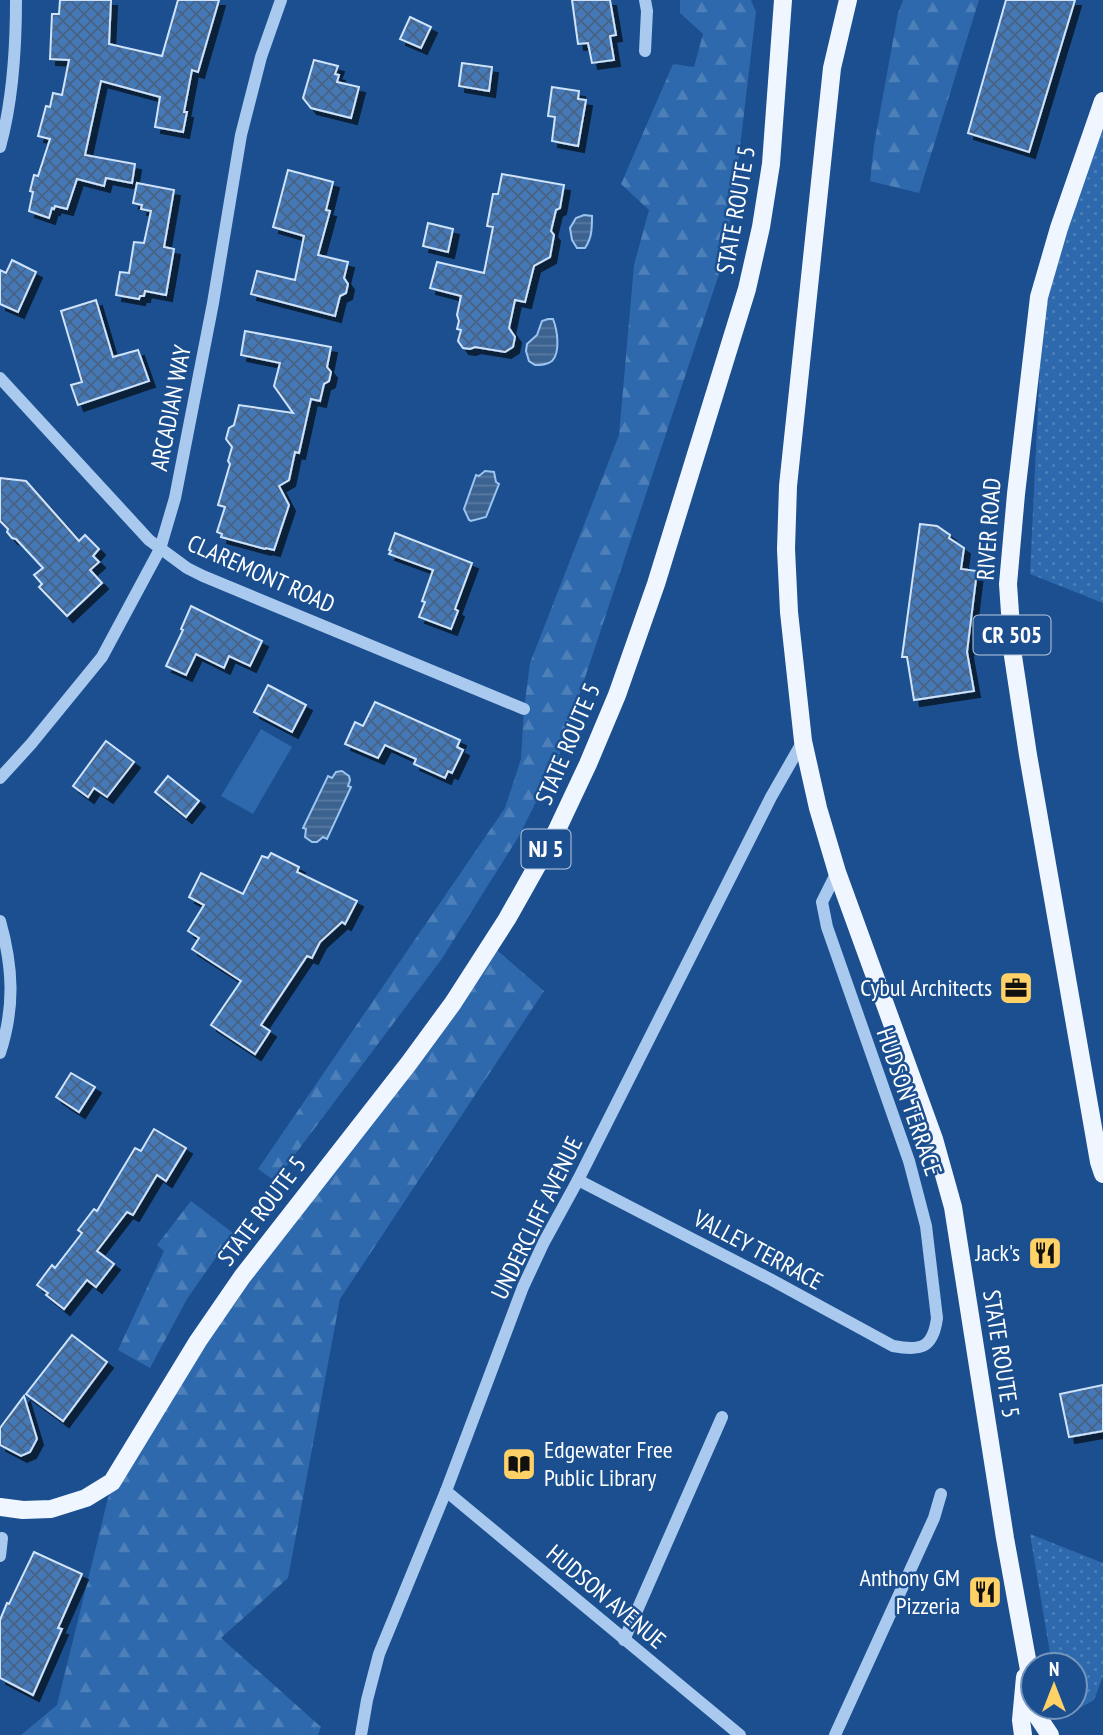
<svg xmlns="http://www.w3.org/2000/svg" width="1103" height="1735" viewBox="0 0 1103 1735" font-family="'PT Sans Narrow',sans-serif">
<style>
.green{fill:#2e69ad}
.forest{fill:url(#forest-firs)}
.park{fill:url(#park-dots)}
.water{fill:url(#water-rules);stroke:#9cc4f0;stroke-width:2}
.building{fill:url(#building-cross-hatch);stroke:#cfe3fa;stroke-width:2;filter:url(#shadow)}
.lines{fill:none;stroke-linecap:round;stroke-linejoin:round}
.minor{stroke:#a9c9ee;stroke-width:12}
.major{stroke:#f0f6ff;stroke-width:18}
.labels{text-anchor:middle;stroke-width:5;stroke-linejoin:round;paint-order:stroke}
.shield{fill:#1b4f8f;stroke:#bbcadd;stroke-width:2}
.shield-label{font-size:23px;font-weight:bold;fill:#fff}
.street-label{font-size:24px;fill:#fff;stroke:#1b4f8f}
.poi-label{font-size:24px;fill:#fff;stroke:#1b4f8f;text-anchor:end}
</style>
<defs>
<pattern id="forest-firs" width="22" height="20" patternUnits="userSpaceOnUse" patternTransform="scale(1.75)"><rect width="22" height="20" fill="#2e69ad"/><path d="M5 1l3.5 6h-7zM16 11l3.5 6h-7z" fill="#4d80b9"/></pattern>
<pattern id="park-dots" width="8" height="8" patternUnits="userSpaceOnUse" patternTransform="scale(1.75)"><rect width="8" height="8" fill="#2e69ad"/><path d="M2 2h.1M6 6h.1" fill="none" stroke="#4d80b9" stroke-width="1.8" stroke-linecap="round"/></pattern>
<pattern id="water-rules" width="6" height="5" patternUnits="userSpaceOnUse" patternTransform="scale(1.75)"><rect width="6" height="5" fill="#3c6290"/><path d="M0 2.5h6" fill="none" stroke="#597aa1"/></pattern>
<pattern id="building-cross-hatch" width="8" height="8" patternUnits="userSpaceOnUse" patternTransform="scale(1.75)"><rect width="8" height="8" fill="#4478b7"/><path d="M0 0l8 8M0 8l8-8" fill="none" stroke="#486282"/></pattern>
<filter id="shadow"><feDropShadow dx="6" dy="6" stdDeviation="0" flood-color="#0009"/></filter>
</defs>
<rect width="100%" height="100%" fill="#1b4f8f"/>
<path class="green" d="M261,729L292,747L253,814L221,796Z"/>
<g class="forest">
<path d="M680,0H751L756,12L733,206L719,274L559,756L519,836L441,960L275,1181L258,1169L505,808L521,759L524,709L530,663L619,435L634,265L649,210L621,184L673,64L694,67L703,34L680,13Z"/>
<path d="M903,0H979L919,193L870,181L874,145L898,13Z"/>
<path d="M491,945L544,991L340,1299L288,1578L221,1638L321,1727L318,1735H21L57,1705L112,1482L198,1341Z"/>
<path d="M191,1201L233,1233L187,1299L150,1368L118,1350L164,1251L157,1245Z"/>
</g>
<g class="park">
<path d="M1103,107V603L1030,574L1044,280Z"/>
<path d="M1030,1534L1103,1563V1676L1094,1700L1078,1709L1075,1706V1665H1052Z"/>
</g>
<g class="water">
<path d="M584,215L592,216C592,228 592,238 585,248H577L572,240L570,228L576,218Z"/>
<path d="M548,319H553C557,329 561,352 552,361C547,365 541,365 535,365L529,361L526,351L527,344L537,335L542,321Z"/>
<path d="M485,471L494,472L496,482L499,484L486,517L471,521L469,520L464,509L476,475L479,476Z"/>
<path d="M342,771L349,776L350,780L348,786L351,787L327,839L323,837L317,842H312L305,837L306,829L303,828L328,776L332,778L336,772Z"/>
</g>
<g class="building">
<path d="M60,0H111L109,44L162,56L178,0H219L198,72L192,70L184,112H187L183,132L155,127L160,97L101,81L85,155L135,164L132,183L106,178L104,186L77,179L67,209L55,206L54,209L52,208L49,218L29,211L33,192L30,191L34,175L38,176L50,139L38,136L46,106L50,107L53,93L62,95L69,60L50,59L52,14H59Z"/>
<path d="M572,0H610L616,35L610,36L614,60L592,63L588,43L578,44Z"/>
<path d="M1006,0H1075L1029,152L968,133Z"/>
<path d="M410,17L431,27L421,48L400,39Z"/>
<path d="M314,60L338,66L335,74L339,75L337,82L359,87L351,118L311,108L303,98Z"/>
<path d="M462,63L492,67L489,91L459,86Z"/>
<path d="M552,87L579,91L578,99L586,100L578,146L552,141L555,117L548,116Z"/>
<path d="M288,170L333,182L326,210L330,211L318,255L348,262L344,278L348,284L346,293L340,296L335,316L251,294L257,271L295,280L304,236L273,227Z"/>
<path d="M502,174L564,185L560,208L556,210L551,231L554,235L550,257L534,266L525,302L515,300L509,328L515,337L513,347L505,352L475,347L470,349L463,348L458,341L461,330L457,329L459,321L457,315L461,296L430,288L437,262L484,273L493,227L487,226L493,194H498Z"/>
<path d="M137,183L174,190L164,247L174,249L166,295L145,291L144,296H140L139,299L116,295L120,272L129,273L134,242L144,243L151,211L141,209L142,205L133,203Z"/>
<path d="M428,223L453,229L448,252L423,246Z"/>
<path d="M12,260L36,272L18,312L0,304V270L6,273Z"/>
<path d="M96,300L113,357L138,350L149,381L78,405L71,385L82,382L61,311Z"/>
<path d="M245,331L331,347L327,367L331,372L329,381L324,384L320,401L311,399L299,453L295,452L289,480L279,486L289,505L274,550L266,548L265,549L221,537L222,534L217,532L225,507L218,505L230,464L228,461L232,447L226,439L229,428L234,425L239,405L293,413L274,386L280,363L241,355Z"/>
<path d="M0,478L26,481L79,541L85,535L99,549L93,556L99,562L90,570L102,583L67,616L39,587L42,584L34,575L43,568L16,539L12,538L7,532L8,529L0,521Z"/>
<path d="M920,524L937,526L950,535L949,538L964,548L961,569L977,571L967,652L974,691L914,700L907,657H902Z"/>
<path d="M395,533L472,563L455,609L458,611L451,629L419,617L425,602L422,601L433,570L389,554L391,551L389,550Z"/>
<path d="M191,606L262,641L250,666L229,656L224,668L196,654L186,675L166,666L183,630L181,629Z"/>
<path d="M268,685L306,705L292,732L254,712Z"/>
<path d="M375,702L460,740L457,747L463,750L452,773L448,771L445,778L414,764L416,759L385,745L378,758L345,744L355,722L363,726Z"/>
<path d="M106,741L134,762L107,797L94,788L88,797L73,786Z"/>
<path d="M168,776L199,801L186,817L155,792Z"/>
<path d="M271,853L299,867L297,872L357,901L345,924L342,922L320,942L312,958L307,956L261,1025L270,1031L255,1054L211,1025L241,981L192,949L199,938L188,931L204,905L189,897L201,873L243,894L262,856L268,858Z"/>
<path d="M71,1073L95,1087L79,1112L56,1097Z"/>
<path d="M154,1129L186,1148L166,1181L157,1175L133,1215L127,1212L97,1251L114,1264L96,1287L87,1280L64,1309L46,1295L48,1293L37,1285L52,1265L55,1268L82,1233L78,1230L94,1209L97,1211L135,1148L141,1151Z"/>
<path d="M72,1335L107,1362L63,1421L26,1394Z"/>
<path d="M1103,1385V1431L1069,1437L1060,1394Z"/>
<path d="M24,1396L37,1439L30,1452L21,1456L0,1445V1428Z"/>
<path d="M34,1552L82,1574L58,1628L62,1629L33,1695L0,1678V1620L7,1603L9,1604Z"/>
</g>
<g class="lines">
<g class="minor">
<path d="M645,51L647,11L645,0"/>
<path d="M0,147C13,100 16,49 16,0"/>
<path d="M0,378L149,540L187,568L203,576L524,709"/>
<path d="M0,778L31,744L102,657L160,549L175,498L213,303L241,135L261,57L281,0"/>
<path d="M0,921C13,967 15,1007 0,1053"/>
<path d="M578,1180L770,1279L893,1346C920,1351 933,1349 937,1318L926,1226L909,1161L827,927L822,902L837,872"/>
<path d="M446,1491L740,1735"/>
<path d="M0,1556L2,1538"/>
<path d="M624,1640L722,1417"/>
<path d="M361,1735L367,1700L379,1654L446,1491L523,1287L544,1242L578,1180L771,797L803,741"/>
<path d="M835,1735L934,1518L941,1494"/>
</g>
<g class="major">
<path d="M848,0L832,68L788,486L786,549L789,612L803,741L818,808L837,872L934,1139L953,1207L1005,1538L1033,1692"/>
<path d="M1103,101L1059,228L1039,297L1016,494L1008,584L1013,656L1028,755L1099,1162L1103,1174"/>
<path d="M0,1507L23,1510L51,1509L86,1498L112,1482L198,1341L242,1277L409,1063L453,1003L507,919L556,832L588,764L617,695L656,584L747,289L761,227L771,164L783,0"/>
<path d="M1036,1707L1038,1717L1050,1735"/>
<path d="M1023,1735L1021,1720L1025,1677"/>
</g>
</g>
<defs>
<g id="office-square" transform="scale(1.75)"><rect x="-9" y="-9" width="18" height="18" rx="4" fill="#ffd166" stroke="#1b4f8f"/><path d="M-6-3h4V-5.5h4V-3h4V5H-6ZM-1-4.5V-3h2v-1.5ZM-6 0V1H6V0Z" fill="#111"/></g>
<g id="restaurant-square" transform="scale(1.75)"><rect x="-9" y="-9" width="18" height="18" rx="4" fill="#ffd166" stroke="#1b4f8f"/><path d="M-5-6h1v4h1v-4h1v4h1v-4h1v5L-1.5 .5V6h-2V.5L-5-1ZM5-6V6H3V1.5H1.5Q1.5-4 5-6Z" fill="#111"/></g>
<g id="library-square" transform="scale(1.75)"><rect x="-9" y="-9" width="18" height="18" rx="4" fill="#ffd166" stroke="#1b4f8f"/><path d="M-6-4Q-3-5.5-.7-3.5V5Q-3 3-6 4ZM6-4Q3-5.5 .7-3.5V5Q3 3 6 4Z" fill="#111"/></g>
</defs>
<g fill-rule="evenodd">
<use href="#office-square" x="1016" y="988"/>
<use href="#restaurant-square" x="1045" y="1253"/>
<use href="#library-square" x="519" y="1464"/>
<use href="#restaurant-square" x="985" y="1592"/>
</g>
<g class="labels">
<g class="shield">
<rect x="973.5" y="615.5" width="77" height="39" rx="5"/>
<rect x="521.5" y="829.5" width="49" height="39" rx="5"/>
</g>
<g class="shield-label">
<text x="1012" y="643">CR 505</text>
<text x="546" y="857">NJ 5</text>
</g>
<g class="street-label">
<text transform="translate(736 210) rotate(-80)" y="8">STATE ROUTE 5</text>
<text transform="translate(171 408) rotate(-79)" y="8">ARCADIAN WAY</text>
<text transform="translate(989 529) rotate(-86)" y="8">RIVER ROAD</text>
<text transform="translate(261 574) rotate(24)" y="8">CLAREMONT ROAD</text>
<text transform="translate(568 744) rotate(-67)" y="8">STATE ROUTE 5</text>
<text transform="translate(909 1102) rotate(71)" y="8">HUDSON TERRACE</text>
<text transform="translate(262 1211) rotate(-53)" y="8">STATE ROUTE 5</text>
<text transform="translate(537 1218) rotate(-64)" y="8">UNDERCLIFF AVENUE</text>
<text transform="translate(758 1250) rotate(28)" y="8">VALLEY TERRACE</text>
<text transform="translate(1001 1354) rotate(81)" y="8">STATE ROUTE 5</text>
<text transform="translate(606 1597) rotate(40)" y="8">HUDSON AVENUE</text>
</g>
<g class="poi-label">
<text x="992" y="996">Cybul Architects</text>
<text x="1020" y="1261">Jack's</text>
<text x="544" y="1458" text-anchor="start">Edgewater Free<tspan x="544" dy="28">Public Library</tspan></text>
<text x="960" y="1586">Anthony GM<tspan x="960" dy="28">Pizzeria</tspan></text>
</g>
</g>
<g transform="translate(1054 1686)"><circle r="33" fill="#1b4f8f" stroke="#7695bc" stroke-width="2"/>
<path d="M0-5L12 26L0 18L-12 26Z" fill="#ffd166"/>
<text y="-10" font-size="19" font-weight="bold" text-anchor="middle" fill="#ffffff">N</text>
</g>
</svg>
